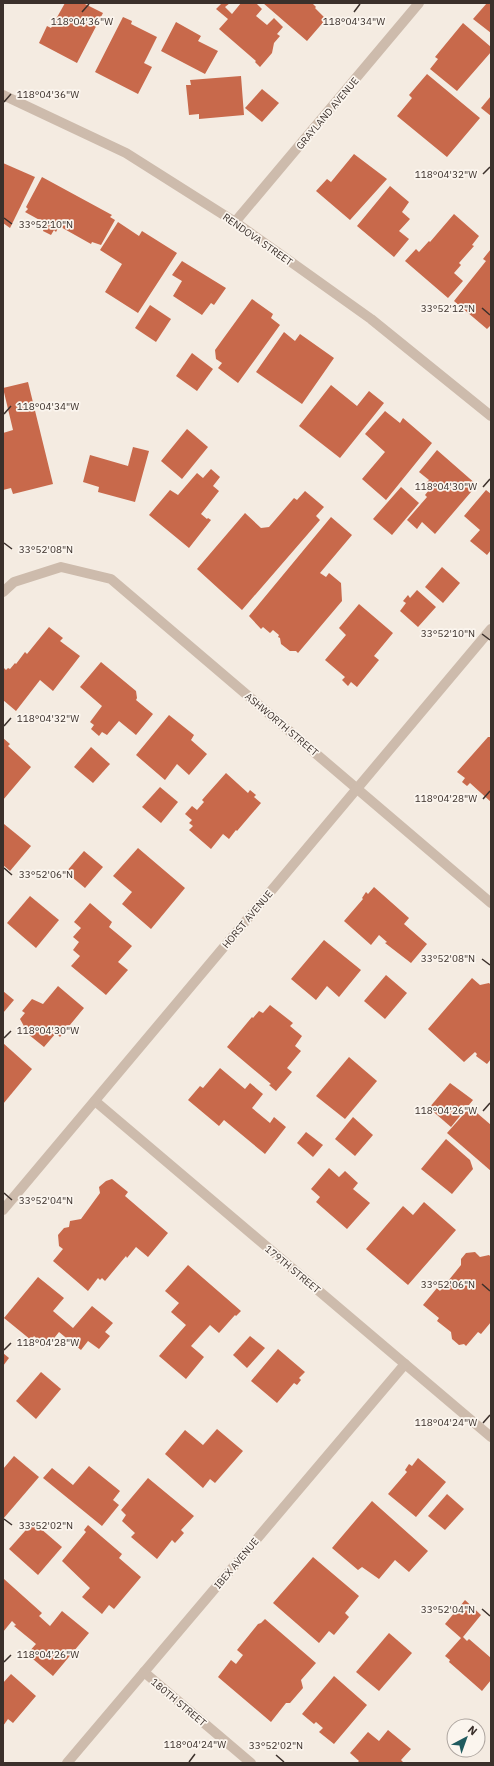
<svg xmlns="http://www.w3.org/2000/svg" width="494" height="1766" viewBox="0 0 494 1766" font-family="'IBM Plex Sans',sans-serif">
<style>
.building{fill:#c8694b}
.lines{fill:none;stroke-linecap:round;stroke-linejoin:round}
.minor{stroke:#cdbbac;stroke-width:10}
.ticks{fill:none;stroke:#3b302b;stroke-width:1.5}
.labels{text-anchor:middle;stroke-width:3.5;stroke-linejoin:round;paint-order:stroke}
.street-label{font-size:10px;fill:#3b302b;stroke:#fbf5ee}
.ticks-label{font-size:10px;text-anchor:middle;fill:#3b302b;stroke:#fbf5ee;stroke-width:3.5;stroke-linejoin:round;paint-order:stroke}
</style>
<rect width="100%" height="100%" fill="#f4ebe1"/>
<g class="building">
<path d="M65,3H83L103,13L77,63L39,43L47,26L51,28Z"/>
<path d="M222,3H230L225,7L232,14L241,3H256L262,9L256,16L267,25L274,18L283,27L277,34L280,36L274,43L272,53L260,67L255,62L256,61L219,29L228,19L216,9Z"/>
<path d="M263,3H312L316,7L315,8L326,19L307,41Z"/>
<path d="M487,3H491V33L473,19Z"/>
<path d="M123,17L132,21L131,24L157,37L144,63L152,67L138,94L95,72Z"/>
<path d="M176,22L201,36L198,41L218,51L205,74L161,51Z"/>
<path d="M463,23L491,47V52L457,91L430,69L438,59L435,57Z"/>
<path d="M427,74L480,118L447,157L397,116L412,98L409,95Z"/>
<path d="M241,76L244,115L199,119V114L189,115L186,85H191L190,80Z"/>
<path d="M262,89L279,103L262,122L245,108Z"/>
<path d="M491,96V116L481,108Z"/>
<path d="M354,154L387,179L350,220L316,191L327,179L331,182Z"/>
<path d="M3,163L35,177L10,228L3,223Z"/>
<path d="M42,177L112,215L110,217L115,220L101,245L92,242L91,244L59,226L56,232L54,230L51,235L43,231L45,223L25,212L28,209L26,207Z"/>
<path d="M390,186L409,202L402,212L410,219L399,231L409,239L394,257L357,226Z"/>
<path d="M454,214L479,236L472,245L474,246L459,263L461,265L454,273L463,281L448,298L405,261L416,249L419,252L429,241L430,242Z"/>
<path d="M118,222L139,236L142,231L177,253L138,313L105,292L122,264L100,250Z"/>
<path d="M491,249V325L487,329L454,301L486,261L483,259Z"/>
<path d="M182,261L226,288L214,305L211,303L202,315L173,296L182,281L172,275Z"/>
<path d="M252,299L273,314L271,318L280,325L238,383L218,368L222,363L216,359L215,350Z"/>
<path d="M150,305L171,319L156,342L135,328Z"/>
<path d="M284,332L295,341L300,334L334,358L302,404L256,372Z"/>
<path d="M192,353L213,369L197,391L176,376Z"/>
<path d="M28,382L53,484L13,494L11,488L3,490V433L13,430L3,388Z"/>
<path d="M331,385L357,406L369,391L384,403L340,458L299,426Z"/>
<path d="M385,411L400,423L403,418L432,443L386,500L362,479L385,452L365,434Z"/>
<path d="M187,429L208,447L182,479L161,461Z"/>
<path d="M133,447L149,451L135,502L98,492L99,487L83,482L90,455L128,466Z"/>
<path d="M437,450L477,485L435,534L422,522L417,529L407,520L427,497L425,495L429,490L424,486L429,480L419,472Z"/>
<path d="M211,469L220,477L213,486L219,491L201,514L207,519L208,518L211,520L189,548L149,515L170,490L178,495L197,473L203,478Z"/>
<path d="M401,487L419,503L392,535L373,519Z"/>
<path d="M486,490L491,494V550L487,555L470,541L480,530L464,516Z"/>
<path d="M305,491L324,507L316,516L320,520L242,610L197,569L245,513L261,528L269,527L294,498L297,500Z"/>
<path d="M331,517L352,535L320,573L326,577L329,573L341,583L342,601L298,653L296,651H290L281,644L280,638L278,637L279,635L273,630L270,633L263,627L261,629L249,616Z"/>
<path d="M442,567L460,583L443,603L425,587Z"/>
<path d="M417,590L436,607L418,627L400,611L406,603L403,601L408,595L410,598Z"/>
<path d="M359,604L393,633L374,656L379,660L357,687L351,682L348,686L342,680L345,677L325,660L346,635L339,628Z"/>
<path d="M49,627L63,638L60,641L80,656L53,691L40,680L16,711L3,700V667L6,670L8,668L10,669L15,663L16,664L25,652L27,654Z"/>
<path d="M101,662L136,691L137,698L136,700L153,714L136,735L119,721L107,735L102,732L99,736L91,729L94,725L90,722L102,706L80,687Z"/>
<path d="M169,715L194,735L191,740L207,754L189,775L177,764L165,780L136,755Z"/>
<path d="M488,737H491V802L470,783L467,786L462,782L465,778L457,772Z"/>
<path d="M3,738L10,744L8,746L31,767L3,800Z"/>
<path d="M91,747L110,764L93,783L74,767Z"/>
<path d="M226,773L248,793L250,790L256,795L254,797L261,803L237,831L236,830L229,839L223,834L211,849L189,830L193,826L189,823L192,820L185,814L192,806L197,810L204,802L202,800Z"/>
<path d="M160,787L178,802L161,823L142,807Z"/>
<path d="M4,824L31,846L10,871L3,865V825Z"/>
<path d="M138,848L185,888L151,929L122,904L132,892L113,876Z"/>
<path d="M84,851L103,867L85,888L66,872Z"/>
<path d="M374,887L409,918L404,924L427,944L411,963L385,943L387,942L379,935L371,945L344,921L363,899L362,898L366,892L368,894Z"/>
<path d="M30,896L59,920L36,948L7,923Z"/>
<path d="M90,903L112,922L109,927L132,946L118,962L128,970L106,995L71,966L80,956L73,950L79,942L73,937L81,928L74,922Z"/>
<path d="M324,940L361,970L339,997L327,986L316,1000L291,979Z"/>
<path d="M386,975L407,993L385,1019L364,1001Z"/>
<path d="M472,978L480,985L489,983L491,985V1059L487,1064L476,1056L477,1054L475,1052L464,1062L428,1029Z"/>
<path d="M58,986L84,1008L60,1037L56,1033L44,1047L23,1030L25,1028L20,1019L25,1013L22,1011L32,999L43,1004Z"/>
<path d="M3,991L14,1000L3,1013Z"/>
<path d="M270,1005L293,1023L290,1026L302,1036L295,1046L301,1051L287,1068L292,1072L276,1091L269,1085L271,1084L227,1047L252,1017L253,1018L259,1011L263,1013Z"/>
<path d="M3,1043L32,1069L3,1104Z"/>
<path d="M349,1057L377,1081L345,1119L316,1096Z"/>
<path d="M220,1068L245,1089L250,1083L263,1094L252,1108L270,1123L274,1117L286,1127L265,1154L224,1120L219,1126L188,1100L200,1086L203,1088Z"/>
<path d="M450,1083L473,1100L451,1127L429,1108Z"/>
<path d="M470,1107L491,1125V1171L447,1133Z"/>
<path d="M353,1117L373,1135L355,1156L335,1139Z"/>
<path d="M306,1132L323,1145L313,1157L297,1143Z"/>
<path d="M446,1139L470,1160L473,1169L452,1194L421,1169Z"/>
<path d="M329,1168L339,1177L345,1171L358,1183L353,1189L370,1203L347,1229L316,1202L320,1197L311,1189Z"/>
<path d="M112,1179L128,1192L125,1196L168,1233L148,1257L136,1247L127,1258L126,1256L105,1281L102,1278L100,1280L98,1278L88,1291L53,1261L63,1249L59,1246L58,1235L64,1228L69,1227L70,1221L81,1219L100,1193L99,1187L106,1181Z"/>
<path d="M424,1202L456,1230L408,1285L366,1249L403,1206L413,1215Z"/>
<path d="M475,1252L480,1257L489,1255L491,1257V1322L481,1334L478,1332L466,1346L464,1344L459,1345L452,1339L451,1332L437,1321L439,1318L423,1305L437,1288L440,1291L461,1265V1259L466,1253Z"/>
<path d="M188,1265L241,1311L236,1316L235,1315L219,1333L210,1325L191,1346L204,1357L186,1379L159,1356L186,1325L171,1312L179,1303L165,1291Z"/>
<path d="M38,1277L64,1298L53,1311L73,1328L92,1306L113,1323L105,1332L110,1336L99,1349L88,1341L81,1350L59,1332L47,1347L34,1336L31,1340L4,1318Z"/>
<path d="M250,1336L265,1348L247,1368L233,1355Z"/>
<path d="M278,1349L305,1372L299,1378L301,1380L297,1385L294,1383L277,1403L251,1381Z"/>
<path d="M3,1353L9,1358L3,1366Z"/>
<path d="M41,1372L61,1389L36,1419L16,1401Z"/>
<path d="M217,1429L243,1451L215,1483L210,1479L203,1488L165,1454L185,1430L203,1445Z"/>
<path d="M14,1456L39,1477L3,1519V1469Z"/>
<path d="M418,1458L446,1482L416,1517L388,1494L407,1472L405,1470L409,1464L412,1466Z"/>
<path d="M89,1466L120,1491L113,1500L119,1505L102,1526L43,1478L52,1468L73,1485Z"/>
<path d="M148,1478L194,1516L181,1530L184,1533L175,1543L172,1540L157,1559L131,1537L135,1533L122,1521L126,1515L121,1510Z"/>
<path d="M447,1494L464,1509L445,1530L428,1516Z"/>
<path d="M372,1501L428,1551L409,1572L395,1560L379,1579L362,1567L358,1570L332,1548Z"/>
<path d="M33,1522L62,1547L38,1575L9,1549Z"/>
<path d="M88,1525L122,1554L119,1558L141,1577L114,1609L109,1605L102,1614L82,1597L90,1588L62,1561L86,1532L84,1530Z"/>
<path d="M313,1557L359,1596L345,1613L349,1617L334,1635L329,1631L319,1643L273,1603Z"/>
<path d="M4,1579L42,1613L39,1616L50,1626L62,1611L89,1633L53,1676L27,1654L36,1644L14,1626L16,1625L12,1621L3,1632Z"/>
<path d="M465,1600L481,1615L463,1637L467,1641L469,1639L491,1658V1680L482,1691L449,1662L450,1660L445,1656L461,1638L445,1624Z"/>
<path d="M265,1619L316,1663L301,1680L303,1688L290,1703H286L271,1722L218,1677L231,1660L236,1664L243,1655L237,1650L258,1624L261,1623Z"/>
<path d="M389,1633L412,1653L379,1691L356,1672Z"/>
<path d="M11,1674L36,1696L13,1723L8,1719L3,1726V1683Z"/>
<path d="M334,1676L367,1705L334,1744L319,1732L323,1728L316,1722L314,1724L302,1714Z"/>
<path d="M388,1730L411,1749L401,1760L404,1763H357L359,1761L350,1753L368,1732L379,1741Z"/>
</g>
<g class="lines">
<g class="minor">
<path d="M3,95L126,153L235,222L371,319L491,416"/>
<path d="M235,222L419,3"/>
<path d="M3,592L14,582L61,567L111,579L491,903"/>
<path d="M95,1101L491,1437"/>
<path d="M3,1210L491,629"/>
<path d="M144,1672L251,1763"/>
<path d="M67,1763L405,1364"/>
</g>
</g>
<path class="ticks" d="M82,12L89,4M354,12L360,4M4,102L11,94M483,174L490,167M4,218L12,224M482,308L490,315M4,414L11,406M483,487L490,479M4,543L12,549M482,634L490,640M4,726L11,718M483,799L490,791M4,868L12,875M482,959L490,965M4,1038L11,1031M483,1111L490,1103M4,1193L12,1200M482,1284L490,1291M4,1350L11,1343M483,1423L490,1415M4,1519L12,1525M482,1609L490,1616M4,1662L11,1655M276,1755L284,1762M189,1762L195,1754"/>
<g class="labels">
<g class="street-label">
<text transform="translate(327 113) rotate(-50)" y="4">GRAYLAND AVENUE</text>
<text transform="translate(258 239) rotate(35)" y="4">RENDOVA STREET</text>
<text transform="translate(282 724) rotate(40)" y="4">ASHWORTH STREET</text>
<text transform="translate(247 919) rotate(-50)" y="4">HORST AVENUE</text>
<text transform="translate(293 1269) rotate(40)" y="4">179TH STREET</text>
<text transform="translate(236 1563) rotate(-50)" y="4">IBEX AVENUE</text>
<text transform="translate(179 1702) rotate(40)" y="4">180TH STREET</text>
</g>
</g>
<g class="ticks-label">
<text x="82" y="25">118°04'36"W</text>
<text x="354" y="25">118°04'34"W</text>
<text x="48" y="98">118°04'36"W</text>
<text x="446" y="178">118°04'32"W</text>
<text x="46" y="228">33°52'10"N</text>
<text x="448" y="312">33°52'12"N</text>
<text x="48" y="410">118°04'34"W</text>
<text x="446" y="490">118°04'30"W</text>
<text x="46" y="553">33°52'08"N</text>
<text x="448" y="637">33°52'10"N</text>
<text x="48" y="722">118°04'32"W</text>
<text x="446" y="802">118°04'28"W</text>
<text x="46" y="878">33°52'06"N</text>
<text x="448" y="962">33°52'08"N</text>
<text x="48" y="1034">118°04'30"W</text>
<text x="446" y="1114">118°04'26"W</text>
<text x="46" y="1204">33°52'04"N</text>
<text x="448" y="1288">33°52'06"N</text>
<text x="48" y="1346">118°04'28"W</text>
<text x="446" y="1426">118°04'24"W</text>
<text x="46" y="1529">33°52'02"N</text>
<text x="448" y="1613">33°52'04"N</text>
<text x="48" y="1658">118°04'26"W</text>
<text x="195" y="1748">118°04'24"W</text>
<text x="276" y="1749">33°52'02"N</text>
</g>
<rect width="494" height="1766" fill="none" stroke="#3b302b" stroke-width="8"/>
<g transform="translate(466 1738) rotate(41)"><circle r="19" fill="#fbf5ee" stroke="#aea6a0"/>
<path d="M0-3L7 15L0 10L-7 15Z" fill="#1f5a5e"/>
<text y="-6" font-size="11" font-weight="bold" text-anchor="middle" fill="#3b302b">N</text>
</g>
</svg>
